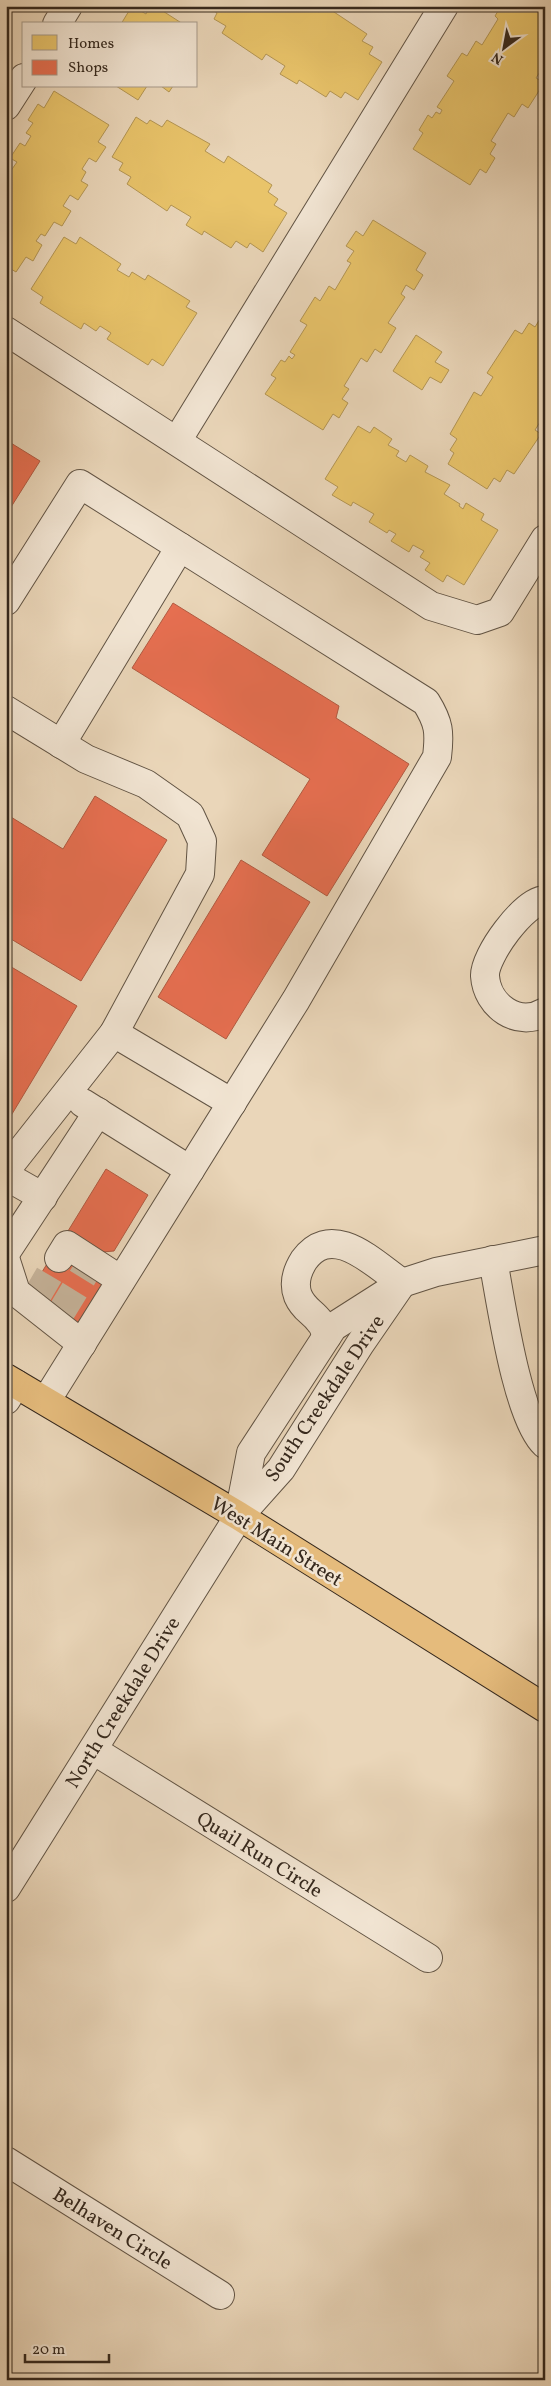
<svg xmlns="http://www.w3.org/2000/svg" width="551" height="2386" viewBox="0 0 551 2386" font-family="Vollkorn,serif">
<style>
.homes{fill:#e9c46a;stroke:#b39553}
.shops{fill:#e76f51;stroke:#b25a41}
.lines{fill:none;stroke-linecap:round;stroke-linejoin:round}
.minor-tunnel{stroke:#c6b39a;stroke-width:28;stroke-dasharray:28 14;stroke-linecap:butt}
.minor-casing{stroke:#625444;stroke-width:30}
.major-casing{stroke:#35281d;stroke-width:30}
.minor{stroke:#f1e4d2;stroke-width:28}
.major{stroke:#e5bb7c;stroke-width:28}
.labels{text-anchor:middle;stroke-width:5;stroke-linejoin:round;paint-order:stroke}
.street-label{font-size:20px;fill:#35281d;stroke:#f1e4d2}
</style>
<rect width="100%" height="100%" fill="#ead6b9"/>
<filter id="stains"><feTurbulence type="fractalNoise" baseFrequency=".004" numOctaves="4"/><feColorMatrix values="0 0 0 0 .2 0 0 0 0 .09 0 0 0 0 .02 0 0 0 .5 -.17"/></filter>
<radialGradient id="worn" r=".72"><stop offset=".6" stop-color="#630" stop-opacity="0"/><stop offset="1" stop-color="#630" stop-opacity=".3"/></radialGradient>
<g class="homes">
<path d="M132,6L146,14L150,6H155L183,24H121Z"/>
<path d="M207,6H310L319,12L325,6L367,34L362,41L373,47L369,54L382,62L358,100L345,92L341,98L330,91L326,97L299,80L297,84L280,74L285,66L266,54L262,60L222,33L226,26L214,19L217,13Z"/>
<path d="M501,6H545V64L536,78L544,83L528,108L522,104L514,117L508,113L491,141L496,144L490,154L495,158L486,173L480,169L470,185L413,149L423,133L419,130L428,115L432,118L436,112L440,114L442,110L437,107L454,81L447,76L462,53L467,56L476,41L482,45L498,19L495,16Z"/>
<path d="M116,86H147L138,100Z"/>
<path d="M161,86H173L169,92Z"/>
<path d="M54,91L109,125L98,142L106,147L96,162L89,158L82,169L86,172L81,181L88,185L78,200L70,195L63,206L71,211L62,226L54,222L45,236L41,234L36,241L42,245L33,261L26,257L16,272L6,266V170L10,172L17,162L10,158L20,143L25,146L31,136L26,133L33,123L28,120L38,104L44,108Z"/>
<path d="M136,117L147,124L150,120L162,127L167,120L210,144L205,151L224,163L228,156L272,185L268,192L278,199L274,205L287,213L263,252L250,243L247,248L236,241L231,248L204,231L202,235L186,225L191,217L171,205L167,211L127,184L131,177L119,170L123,163L112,157Z"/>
<path d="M373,220L426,253L416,270L423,275L414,290L406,285L401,294L405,297L388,323L396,328L381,353L375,349L367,362L361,358L344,386L349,389L342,399L348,403L339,418L333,414L323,430L265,394L276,378L271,375L281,360L285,362L289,356L292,359L295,355L290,352L307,325L300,321L315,297L320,301L329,286L335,290L351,263L347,261L354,251L346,246L356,231L363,236Z"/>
<path d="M64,237L76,244L80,237L121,264L117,270L129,277L132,272L145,280L148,275L190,301L186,307L197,313L163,366L152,359L148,365L107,339L111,333L100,326L96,331L84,323L81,329L40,303L43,297L31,289Z"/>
<path d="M543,314L545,315V414L535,430L541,434L514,474L507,470L500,482L494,478L487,489L448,464L454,453L450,450L457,439L450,434L474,392L481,396L493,377L487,373L515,330L522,334L529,323L535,327Z"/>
<path d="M416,335L442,352L435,362L449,370L441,383L430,377L422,390L393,371Z"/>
<path d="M358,426L370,433L374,427L392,439L388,445L399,451L396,456L406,462L410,455L428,466L425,472L450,485L444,494L460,504L459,506L463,509L466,503L484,514L481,520L498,530L464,585L447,575L443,582L425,570L430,563L420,557L424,551L413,545L409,552L391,541L396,534L389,530L387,533L369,522L374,514L353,502L351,506L332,495L338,487L325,479Z"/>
</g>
<g class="shops">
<path d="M6,440L40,461L6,515Z"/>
<path d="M173,603L339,706L336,718L409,764L327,896L262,855L310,779L132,668Z"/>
<path d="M95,796L167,840L81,981L6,936V814L63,849Z"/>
<path d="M241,860L310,902L226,1039L158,997Z"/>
<path d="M8,965L77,1006L6,1124V968Z"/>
<path d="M106,1169L148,1195L114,1251L102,1252L68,1231Z"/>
<path d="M53,1254L106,1286L81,1327L28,1295Z"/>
</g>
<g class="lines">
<g class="minor-tunnel">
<path d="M35,1299L59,1258"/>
<path d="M60,1314L85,1273"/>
</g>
<g class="minor-casing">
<g id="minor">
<path d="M57,24L68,6"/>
<path d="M6,106L24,78"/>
<path d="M6,331L431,606L477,620L500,612L545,539"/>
<path d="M177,441L444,6"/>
<path d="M6,601L80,484L426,702C439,723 440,732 437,757L296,1000L46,1401"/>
<path d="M6,710L86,759L146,784L190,815L202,841L200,874L114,1033L6,1170"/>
<path d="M61,744L180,547"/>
<path d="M545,900C524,901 484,956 485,976C487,1006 518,1028 545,1012"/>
<path d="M114,1033L232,1103"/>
<path d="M83,1103L190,1170"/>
<path d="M6,1176L43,1197"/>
<path d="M6,1252L98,1112"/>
<path d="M59,1258L67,1245L121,1280"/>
<path d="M493,1260C501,1302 517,1418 545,1444"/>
<path d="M6,1261L16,1292L82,1344"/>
<path d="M327,1336C325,1331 323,1325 320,1322C312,1311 304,1310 298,1296C293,1283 297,1271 304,1260C333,1220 375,1265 402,1283"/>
<path d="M6,1400L16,1384"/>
<path d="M239,1515L251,1453L333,1327L402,1283L436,1272L545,1250"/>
<path d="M93,1750L428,1958"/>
<path d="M6,1888L239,1516L281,1469L360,1344L402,1283"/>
<path d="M6,2161L220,2295"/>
</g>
</g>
<g class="major-casing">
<path id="major" d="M6,1378L239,1516L545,1708"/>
</g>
<use href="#minor" class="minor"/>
<use href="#major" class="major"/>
</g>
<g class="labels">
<g class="street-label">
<text transform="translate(324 1398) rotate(-56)" y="7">South Creekdale Drive</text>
<text transform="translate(277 1541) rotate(32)" y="7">West Main Street</text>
<text transform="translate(122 1702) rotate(-58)" y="7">North Creekdale Drive</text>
<text transform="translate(260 1854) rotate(32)" y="7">Quail Run Circle</text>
<text transform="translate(113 2228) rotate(32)" y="7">Belhaven Circle</text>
</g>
</g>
<rect width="551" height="2386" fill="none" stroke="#ead6b9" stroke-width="25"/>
<rect x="8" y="8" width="536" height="2371" fill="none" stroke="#35281d" stroke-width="2.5"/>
<rect x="12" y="12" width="526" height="2361" fill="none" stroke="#35281d"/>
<rect x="22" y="22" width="175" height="65" fill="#f1e4d2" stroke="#a6998a"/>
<rect x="32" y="35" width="25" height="15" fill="#e9c46a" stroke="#a6998a"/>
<text x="68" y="48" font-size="15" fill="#35281d">Homes</text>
<rect x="32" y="60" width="25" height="15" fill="#e76f51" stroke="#a6998a"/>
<text x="68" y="72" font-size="15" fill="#35281d">Shops</text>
<g transform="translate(504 48) rotate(212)" stroke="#f1e4d2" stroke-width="4" paint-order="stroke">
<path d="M0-4L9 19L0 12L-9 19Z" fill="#35281d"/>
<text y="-8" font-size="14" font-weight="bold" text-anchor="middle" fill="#35281d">N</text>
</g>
<path d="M25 2354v8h84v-8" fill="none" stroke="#35281d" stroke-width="2.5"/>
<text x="32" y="2354" font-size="15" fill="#35281d" stroke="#f1e4d2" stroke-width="4" paint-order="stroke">20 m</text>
<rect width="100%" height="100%" filter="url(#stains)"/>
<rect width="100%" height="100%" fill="url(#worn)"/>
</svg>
